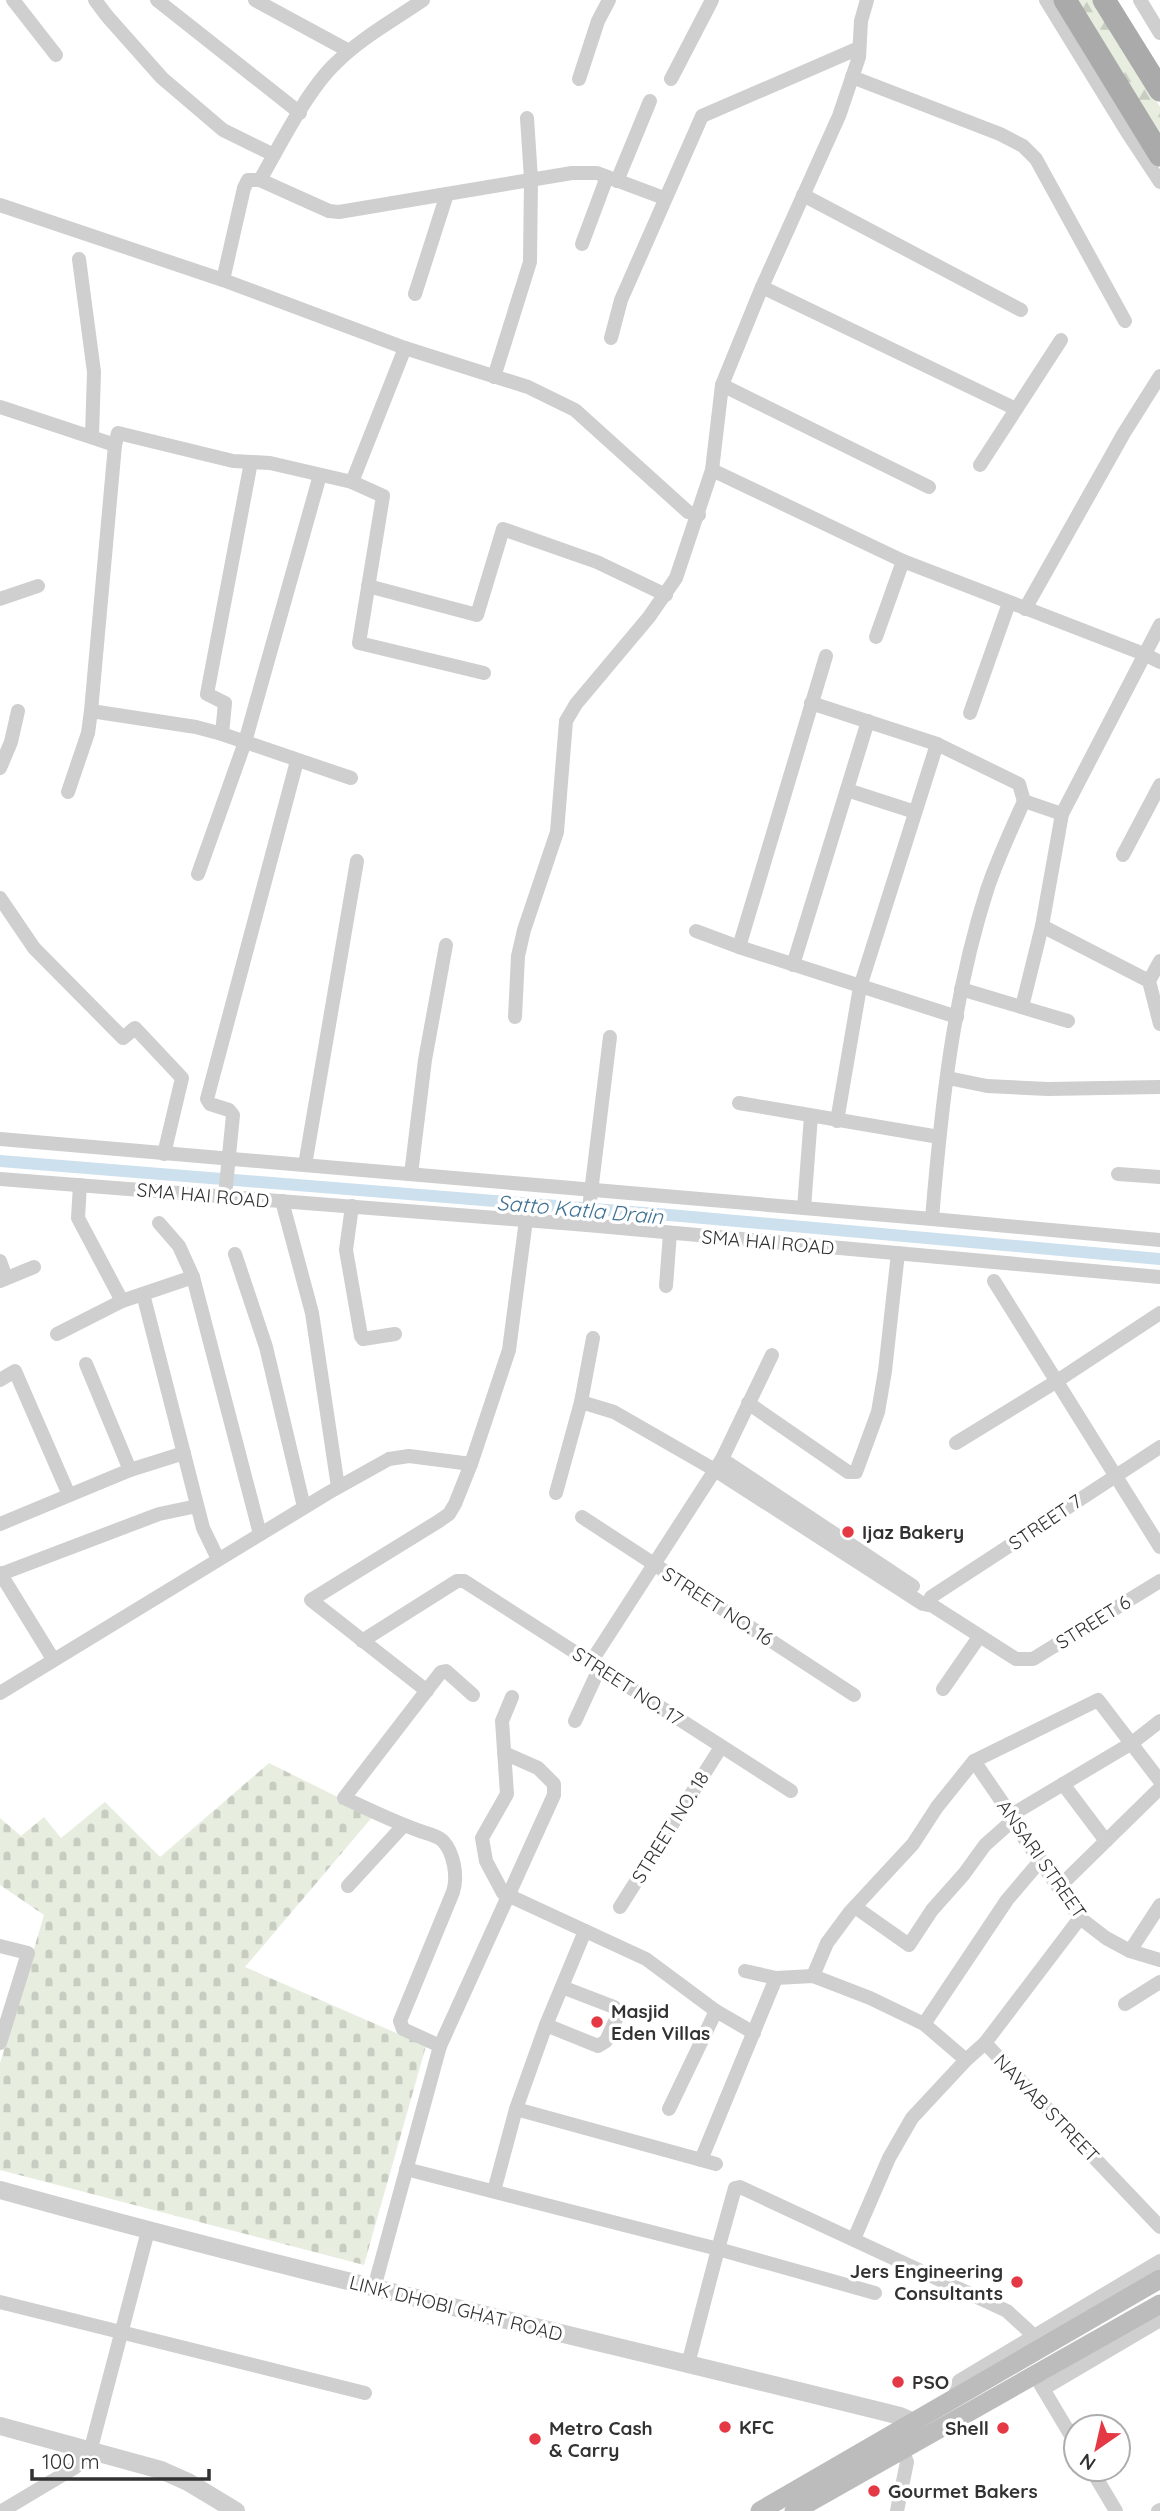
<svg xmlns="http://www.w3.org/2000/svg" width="1160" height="2511" viewBox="0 0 1160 2511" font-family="Quicksand,sans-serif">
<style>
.forest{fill:url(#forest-firs)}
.cemetery{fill:url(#cemetery-stones)}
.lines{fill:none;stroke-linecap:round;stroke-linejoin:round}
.canal{stroke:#cde0ed;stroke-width:12}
.minor{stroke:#cfcfcf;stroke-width:14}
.tertiary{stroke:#cfcfcf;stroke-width:18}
.secondary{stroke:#bcbcbc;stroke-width:19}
.primary{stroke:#aaa;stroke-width:23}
.poi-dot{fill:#e43944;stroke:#fff;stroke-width:2.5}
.labels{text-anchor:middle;stroke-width:7;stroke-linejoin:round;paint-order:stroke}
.street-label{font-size:19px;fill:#323232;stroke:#fff}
.poi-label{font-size:19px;font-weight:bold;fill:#323232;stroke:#fff;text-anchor:start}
.water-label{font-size:21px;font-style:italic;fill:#3f7294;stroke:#fff}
</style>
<defs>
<pattern id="forest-firs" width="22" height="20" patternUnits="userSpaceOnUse" patternTransform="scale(1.75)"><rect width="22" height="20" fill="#e7eee0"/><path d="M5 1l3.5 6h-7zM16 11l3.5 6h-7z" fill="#c7cdc1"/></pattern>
<pattern id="cemetery-stones" width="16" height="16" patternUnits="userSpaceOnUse" patternTransform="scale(1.75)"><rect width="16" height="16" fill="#e7eee0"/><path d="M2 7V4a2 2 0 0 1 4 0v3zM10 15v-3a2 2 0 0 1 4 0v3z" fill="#c7cdc1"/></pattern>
</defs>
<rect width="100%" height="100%" fill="#fff"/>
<path class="forest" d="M1074,0H1095L1098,5L1160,107V140Z"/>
<path class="cemetery" d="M269,1763L374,1815L245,1967L426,2046L364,2265L0,2170V2063L44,1915L0,1885V1818L21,1836L44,1817L61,1838L105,1802L160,1857Z"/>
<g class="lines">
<path class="canal" d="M0,1161L681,1216L1160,1259"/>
<g class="minor">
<path d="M13,0L56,55"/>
<path d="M95,0L107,16L162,78L223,130L274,155"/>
<path d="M157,0L300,113"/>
<path d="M255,0L349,51"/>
<path d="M1046,0L1129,135L1160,182"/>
<path d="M1140,0L1160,33"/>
<path d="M852,77L1000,134L1023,146L1036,159L1125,321"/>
<path d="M579,79L598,21L609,0"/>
<path d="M671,79L712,0"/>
<path d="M260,180C280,145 308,89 336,63C361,38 394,20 423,0"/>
<path d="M617,181L650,101"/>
<path d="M803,195L1021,310"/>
<path d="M0,205L223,280L405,348L528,387L575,410L688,512L699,515"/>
<path d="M582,244L607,177"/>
<path d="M79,259L94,372L92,436"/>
<path d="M223,280L244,188L248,180H260L329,211L339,212L572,173H597L664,198"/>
<path d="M762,287L1016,409"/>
<path d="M415,294L447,194"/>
<path d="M611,338L621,300L702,116L859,48"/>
<path d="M494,377L530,262L531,179L527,118"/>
<path d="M722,385L929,487"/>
<path d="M0,407L115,445"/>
<path d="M980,465L1061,340"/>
<path d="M712,470L903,561L1144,654L1160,662"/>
<path d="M352,482L383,496L359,643L484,673"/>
<path d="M368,586L477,615L503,529L597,562L666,595"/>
<path d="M0,599L38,586"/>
<path d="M1025,609L1124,433L1160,376"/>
<path d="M876,637L903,561"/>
<path d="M811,703L937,744L1019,784L1024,801L1062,814"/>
<path d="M91,711L196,727L222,734L351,778"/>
<path d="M970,713L1009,603"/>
<path d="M222,734L225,703L207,694L251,462"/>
<path d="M0,768L11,742L18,711"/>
<path d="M847,790L915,812"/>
<path d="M68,792L88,733L91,711L115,445L118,433L233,461L270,463L352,482L405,348"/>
<path d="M1123,855L1160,785"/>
<path d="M198,874L245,742L320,475"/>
<path d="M0,898L34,948L123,1038L135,1028L182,1078L164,1154"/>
<path d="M1042,926L1149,981"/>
<path d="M696,931L739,947L957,1017"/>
<path d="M739,947L826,656"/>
<path d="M1160,961L1149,981L1160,1024"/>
<path d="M793,965L868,721"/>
<path d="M961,989L1068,1021"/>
<path d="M1022,1007L1042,926L1062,814L1160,625"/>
<path d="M515,1017L518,956L524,930L557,832L566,721L576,704L649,617L676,578L712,470L722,385L762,287L839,116L859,57L861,21L867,0"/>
<path d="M948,1078L987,1086L1048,1089L1160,1087"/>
<path d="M739,1103L939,1137"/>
<path d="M837,1121L860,987L937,744"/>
<path d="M0,1139L932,1219L1160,1240"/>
<path d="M305,1165L357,861"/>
<path d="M411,1174L425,1060L446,945"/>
<path d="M1118,1174L1160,1177"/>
<path d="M0,1179L587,1225L1160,1277"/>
<path d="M80,1185L78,1218L122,1301"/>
<path d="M225,1196L233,1115L229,1110L210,1104L207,1099L297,761"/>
<path d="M282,1201L312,1313L338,1487"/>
<path d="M352,1206L346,1250L361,1336L363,1339L395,1334"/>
<path d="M804,1208L811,1116"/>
<path d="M932,1219C941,1109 953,996 987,890C997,860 1011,830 1024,801"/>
<path d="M159,1223L179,1246L193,1277L260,1534"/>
<path d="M587,1225L610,1037"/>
<path d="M235,1254L266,1347L304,1507"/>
<path d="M0,1261L6,1278"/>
<path d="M0,1281L34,1267"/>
<path d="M994,1281L1160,1547"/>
<path d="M666,1286L670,1233"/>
<path d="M143,1294L203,1528L218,1559"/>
<path d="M57,1334L122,1301L193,1277"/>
<path d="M86,1364L130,1470"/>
<path d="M0,1380L15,1371L69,1495"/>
<path d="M581,1402L614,1412L715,1470L923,1604L933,1606L1016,1659H1033L1160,1581"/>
<path d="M748,1403L848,1472H856L878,1412L885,1371L898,1253"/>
<path d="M956,1443L1057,1381L1160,1313"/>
<path d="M722,1459L913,1586"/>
<path d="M556,1493L581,1402L593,1338"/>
<path d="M582,1517L854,1695"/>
<path d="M0,1524L130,1470L184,1453"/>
<path d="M0,1573L53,1659"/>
<path d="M1,1574L159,1514L197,1506"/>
<path d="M931,1597L1160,1447"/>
<path d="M362,1641L457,1581H464L791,1791"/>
<path d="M591,1662L722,1459L772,1355"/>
<path d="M943,1689L979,1637"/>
<path d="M427,1691L311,1600L439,1521L449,1514L455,1504L471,1464L509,1350L526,1220"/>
<path d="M0,1693L328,1493L389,1459L409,1456L471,1464"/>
<path d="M512,1697L502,1721L507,1794L482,1838L486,1861L503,1893L646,1959L716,2011L754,2033"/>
<path d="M575,1721L600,1667"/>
<path d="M974,1761L1011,1815L1012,1821L1080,1918L1106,1938L1130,1951L1160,1960"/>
<path d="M1063,1784L1106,1841"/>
<path d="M1011,1815L1132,1743L1160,1721"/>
<path d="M348,1886L403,1826"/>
<path d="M1059,1887L1160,1788"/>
<path d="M620,1907L721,1747"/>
<path d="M855,1907L909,1945L932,1910L964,1874L985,1845L1012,1821"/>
<path d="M1080,1918L985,2043L1160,2227"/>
<path d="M0,1946L28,1953L0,2043"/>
<path d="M1130,1951L1160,1905"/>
<path d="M745,1971L776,1978L813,1976L870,1998L924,2024L966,2060L985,2043"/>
<path d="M813,1976L827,1943L850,1912L913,1844L937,1807L974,1761L1098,1700L1160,1781"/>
<path d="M1125,2004L1160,1982"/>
<path d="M924,2024L1007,1900L1041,1860"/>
<path d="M546,2025L598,2046L606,2041L618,2015L614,2007L562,1987"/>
<path d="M440,2046L403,2029L400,2021L453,1892C458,1877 454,1853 443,1841C438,1836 430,1834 423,1832C396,1823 370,1810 344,1798L441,1672L446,1671L473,1695"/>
<path d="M516,2109L716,2164"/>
<path d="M669,2109L716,2011"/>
<path d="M701,2160L776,1978"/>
<path d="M406,2169L718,2249L688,2364"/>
<path d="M494,2191L516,2109L546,2025L585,1931"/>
<path d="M854,2239L889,2158L912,2118L966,2060"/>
<path d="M374,2288L440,2046L554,1795V1784L538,1768L504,1753"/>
<path d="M875,2293L718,2249L735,2188L740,2187L1007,2311L1033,2335L1041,2348"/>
<path d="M0,2302L365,2393"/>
<path d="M1039,2382L1076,2444"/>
<path d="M1043,2389L1160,2320"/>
<path d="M954,2397L959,2381L1160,2261"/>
<path d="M90,2452L148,2231"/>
<path d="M1091,2469L1116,2511"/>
<path d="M2,2511L74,2468L80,2463L85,2450"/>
<path d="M897,2511L907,2462L899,2443"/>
<path d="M1158,2511L1160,2510"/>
</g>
<g class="tertiary">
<path d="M0,2190C298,2273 599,2341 900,2416L909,2420L919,2434"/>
<path d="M0,2426L161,2470L188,2482L236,2511"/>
</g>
<g class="secondary">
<path d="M760,2511L1160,2279"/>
<path d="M794,2511L1160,2304"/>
</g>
<g class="primary">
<path d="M1065,0L1160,155"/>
<path d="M1104,0L1160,90"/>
</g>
</g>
<g class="poi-dot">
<circle cx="848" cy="1532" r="7"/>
<circle cx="597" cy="2022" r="7"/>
<circle cx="1017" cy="2282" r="7"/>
<circle cx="898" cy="2382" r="7"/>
<circle cx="725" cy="2427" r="7"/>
<circle cx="1003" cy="2428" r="7"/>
<circle cx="535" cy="2439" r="7"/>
<circle cx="874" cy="2491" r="7"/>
</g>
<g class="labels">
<g class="street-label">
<text transform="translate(203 1195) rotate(5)" y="7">SMA HAI ROAD</text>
<text transform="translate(768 1242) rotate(5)" y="7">SMA HAI ROAD</text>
<text transform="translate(1045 1522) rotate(-34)" y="7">STREET 7</text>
<text transform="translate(718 1606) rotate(33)" y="7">STREET NO. 16</text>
<text transform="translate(1093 1622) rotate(-32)" y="7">STREET 6</text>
<text transform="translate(628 1686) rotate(33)" y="7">STREET NO. 17</text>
<text transform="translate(670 1827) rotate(-58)" y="7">STREET NO. 18</text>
<text transform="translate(1042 1859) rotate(55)" y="7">ANSARI STREET</text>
<text transform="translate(1047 2108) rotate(46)" y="7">NAWAB STREET</text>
<text transform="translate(456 2308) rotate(14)" y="7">LINK DHOBI GHAT ROAD</text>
</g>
<g class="poi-label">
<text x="862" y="1539">Ijaz Bakery</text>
<text x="611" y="2018">Masjid<tspan x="611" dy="22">Eden Villas</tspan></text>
<text x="1003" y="2278" text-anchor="end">Jers Engineering<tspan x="1003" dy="22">Consultants</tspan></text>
<text x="912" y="2389">PSO</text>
<text x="739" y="2434">KFC</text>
<text x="549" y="2435">Metro Cash<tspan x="549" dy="22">&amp; Carry</tspan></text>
<text x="989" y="2435" text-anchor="end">Shell</text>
<text x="888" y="2498">Gourmet Bakers</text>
</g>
<g class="water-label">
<text transform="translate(580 1210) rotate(5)" y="7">Satto Katla Drain</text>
</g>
</g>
<g transform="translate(1097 2448) rotate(214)"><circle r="33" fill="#ffffff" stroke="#adadad" stroke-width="2"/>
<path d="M0-5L12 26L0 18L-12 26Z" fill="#e43944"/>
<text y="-10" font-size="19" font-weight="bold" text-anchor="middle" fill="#323232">N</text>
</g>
<path d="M32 2469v10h177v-10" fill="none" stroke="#323232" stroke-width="3.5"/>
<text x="42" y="2469" font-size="21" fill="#323232" stroke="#ffffff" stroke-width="5" paint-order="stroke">100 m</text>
</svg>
